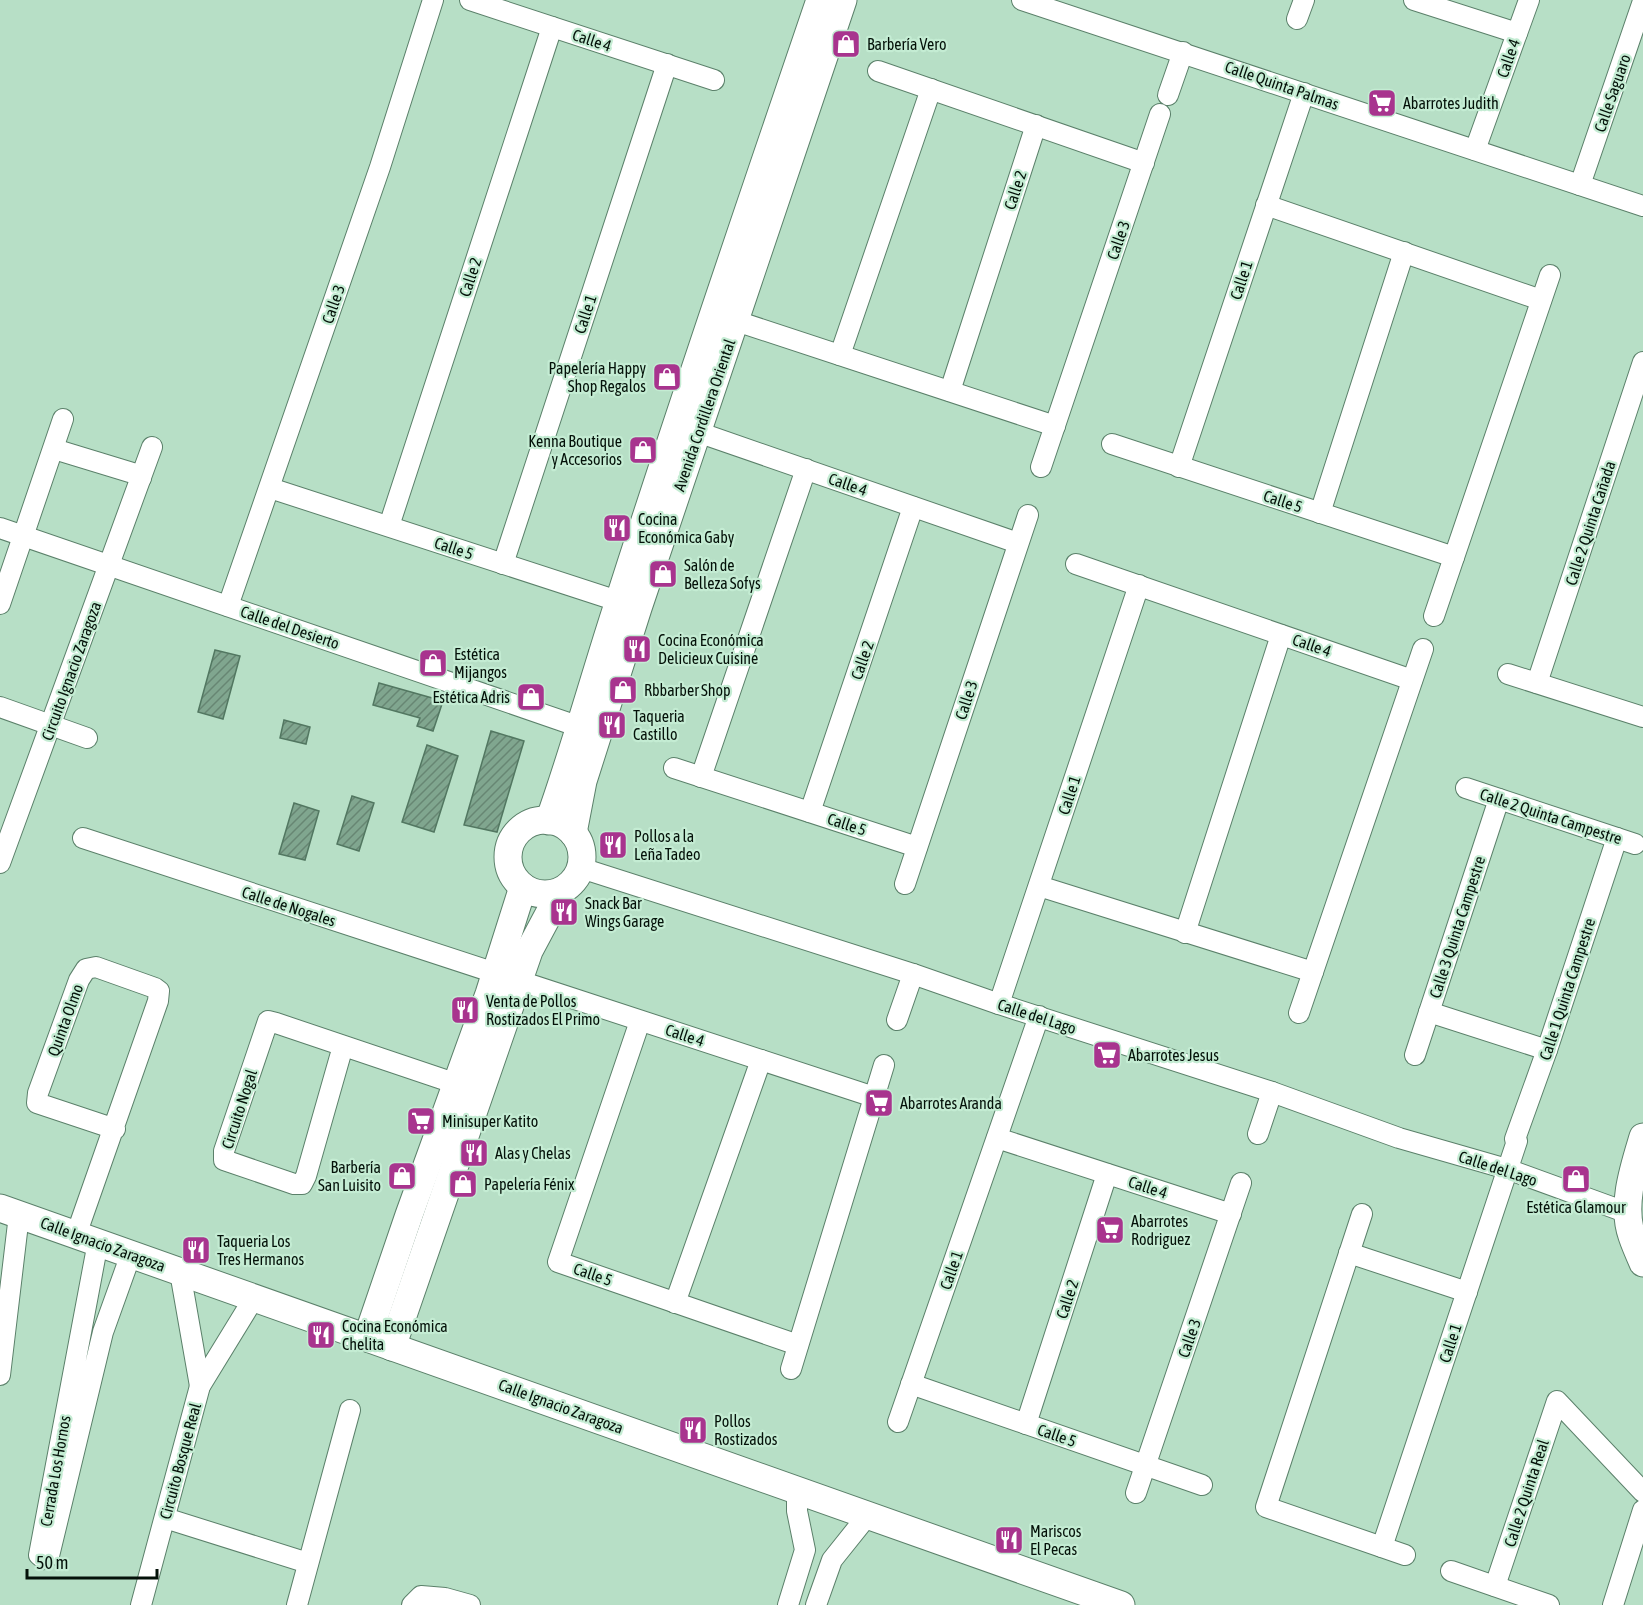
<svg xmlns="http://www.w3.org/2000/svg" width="1643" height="1605" viewBox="0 0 1643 1605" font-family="'Asap Condensed',sans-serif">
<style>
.building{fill:url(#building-hatch);stroke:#527761;stroke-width:1.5}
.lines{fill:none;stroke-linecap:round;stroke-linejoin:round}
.street-casing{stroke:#5b806a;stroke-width:22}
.secondary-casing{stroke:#5b806a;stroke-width:29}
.street{stroke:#fff;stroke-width:20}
.secondary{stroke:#fff;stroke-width:27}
.labels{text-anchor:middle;stroke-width:4.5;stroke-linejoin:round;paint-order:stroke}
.street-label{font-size:16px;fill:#041109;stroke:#c4ecd3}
.poi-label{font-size:16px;fill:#041109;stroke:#c4ecd3;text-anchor:start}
</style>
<defs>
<pattern id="building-hatch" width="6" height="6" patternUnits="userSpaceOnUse" patternTransform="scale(1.5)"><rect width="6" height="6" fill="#80a68f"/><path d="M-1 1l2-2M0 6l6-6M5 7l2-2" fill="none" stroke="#678673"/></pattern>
</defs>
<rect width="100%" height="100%" fill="#b7dfc6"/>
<g class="building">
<path d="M215,650L240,656L223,719L198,712Z"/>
<path d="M379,683L443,701L433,731L417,726L420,718L373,705Z"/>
<path d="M284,720L310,727L306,744L280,738Z"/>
<path d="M491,731L524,741L497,832L464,825Z"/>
<path d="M427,745L458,756L434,832L402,822Z"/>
<path d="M352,796L374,803L359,851L337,844Z"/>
<path d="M294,803L319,811L305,860L279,854Z"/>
</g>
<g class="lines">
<g class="street-casing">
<g id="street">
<path d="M470,0L714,80"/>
<path d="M1022,0L1643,206"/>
<path d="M1414,0L1517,33"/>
<path d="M1297,19L1304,0"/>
<path d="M878,71L1144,163"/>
<path d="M1168,95L1183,52"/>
<path d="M1475,150L1529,0"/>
<path d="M1580,185L1643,1"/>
<path d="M1266,205L1541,300"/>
<path d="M724,317L1055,426"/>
<path d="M840,355L931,89"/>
<path d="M950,391L1036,125"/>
<path d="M686,428L1018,543"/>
<path d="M1112,444L1454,557"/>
<path d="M54,449L136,474L141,478"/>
<path d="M1041,467L1160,114"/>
<path d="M1179,467L1304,93"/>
<path d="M270,488L630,605"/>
<path d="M1320,513L1404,252"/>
<path d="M389,526L552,27"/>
<path d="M0,528L580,727"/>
<path d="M503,564L667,64"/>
<path d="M1076,564L1412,680"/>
<path d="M0,604L63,419"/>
<path d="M228,606L380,167L433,0"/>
<path d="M1434,616L1550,275"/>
<path d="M1508,674L1643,717"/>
<path d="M1537,683L1643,362"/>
<path d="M0,707L87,738"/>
<path d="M674,768L917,847"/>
<path d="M701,777L806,469"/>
<path d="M1466,788L1635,844"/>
<path d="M810,812L913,507"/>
<path d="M83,838L874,1097"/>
<path d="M0,863L152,447"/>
<path d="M581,868L913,974L999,1004L1272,1092L1399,1138L1507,1169L1628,1213"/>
<path d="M905,884L1028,515"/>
<path d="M1039,886L1313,972"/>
<path d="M1185,933L1281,635"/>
<path d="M999,1004L1139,585"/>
<path d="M1429,1012L1547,1050"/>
<path d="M1299,1013L1423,649"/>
<path d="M897,1020L913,974"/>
<path d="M640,1021L558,1262L798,1345"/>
<path d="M343,1046L306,1176L302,1184H294L224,1160V1151L268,1021L276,1023L457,1084"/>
<path d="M1415,1055L1499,799"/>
<path d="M1258,1134L1272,1092"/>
<path d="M997,1138L1231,1214"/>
<path d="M1362,1214L1266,1507L1405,1555"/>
<path d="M76,1235L158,1001L159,991L155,988L96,967L86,969L79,980L38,1093L37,1103L115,1129"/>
<path d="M98,1242L39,1555L44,1559L49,1556L103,1332L131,1254"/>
<path d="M1349,1253L1467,1292"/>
<path d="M180,1272L200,1386"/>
<path d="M675,1303L761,1060"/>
<path d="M791,1369L884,1065"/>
<path d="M0,1375L19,1215"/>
<path d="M911,1384L1202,1485"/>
<path d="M898,1422L1039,1016"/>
<path d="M1026,1424L1107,1174"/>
<path d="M1136,1493L1241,1183"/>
<path d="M165,1518L308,1563"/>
<path d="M1382,1547L1517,1141L1515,1139L1547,1050L1617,838"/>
<path d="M1451,1571L1549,1605"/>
<path d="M1495,1586L1557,1401L1643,1492"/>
<path d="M141,1605L200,1386L254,1298"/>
<path d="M297,1605L350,1410"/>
<path d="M412,1605L421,1596L445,1598L470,1605"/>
<path d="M788,1605L805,1550L797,1511V1490"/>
<path d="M816,1605L832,1560L868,1515"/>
<path d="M1613,1605L1643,1510"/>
</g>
</g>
<g class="secondary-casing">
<g id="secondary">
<circle cx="545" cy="857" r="37"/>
<path d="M549,821C575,748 595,674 619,601C683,400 752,200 820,0"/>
<path d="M573,833L583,781L638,608L843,0"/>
<path d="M1643,1137C1634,1167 1621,1205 1632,1236C1635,1245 1639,1254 1643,1263"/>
<path d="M0,1208L1121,1605"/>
<path d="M367,1338L409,1215L489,994L523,887"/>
<path d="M392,1347L529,951L561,891"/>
</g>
</g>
<use href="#street" class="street"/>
<use href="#secondary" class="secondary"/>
</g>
<defs>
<g id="shop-square" transform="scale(1.5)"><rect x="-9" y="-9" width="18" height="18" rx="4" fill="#a8348e" stroke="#c4ecd3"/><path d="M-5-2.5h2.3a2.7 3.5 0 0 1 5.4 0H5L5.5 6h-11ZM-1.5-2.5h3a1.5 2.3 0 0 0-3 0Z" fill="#fff"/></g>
<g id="supermarket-square" transform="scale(1.5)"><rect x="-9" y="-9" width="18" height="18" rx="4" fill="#a8348e" stroke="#c4ecd3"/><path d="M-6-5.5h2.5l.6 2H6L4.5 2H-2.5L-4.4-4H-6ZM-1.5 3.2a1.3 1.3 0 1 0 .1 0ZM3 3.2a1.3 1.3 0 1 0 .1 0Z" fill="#fff"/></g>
<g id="restaurant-square" transform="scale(1.5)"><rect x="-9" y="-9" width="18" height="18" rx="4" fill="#a8348e" stroke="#c4ecd3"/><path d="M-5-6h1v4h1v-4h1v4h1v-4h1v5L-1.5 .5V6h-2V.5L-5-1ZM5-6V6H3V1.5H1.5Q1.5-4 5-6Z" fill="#fff"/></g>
</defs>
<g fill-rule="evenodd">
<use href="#shop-square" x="846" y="44"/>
<use href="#supermarket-square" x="1382" y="103"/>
<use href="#shop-square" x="667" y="377"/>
<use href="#shop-square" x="643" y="450"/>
<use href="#restaurant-square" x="617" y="528"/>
<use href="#shop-square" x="663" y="574"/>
<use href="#restaurant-square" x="637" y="649"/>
<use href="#shop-square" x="433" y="663"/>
<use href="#shop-square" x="623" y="690"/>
<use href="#shop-square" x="531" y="697"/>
<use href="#restaurant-square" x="612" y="725"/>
<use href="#restaurant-square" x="613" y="845"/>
<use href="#restaurant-square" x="564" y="912"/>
<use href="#restaurant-square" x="465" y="1010"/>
<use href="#supermarket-square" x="1107" y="1055"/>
<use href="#supermarket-square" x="879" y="1103"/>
<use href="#supermarket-square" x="421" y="1121"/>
<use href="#restaurant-square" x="474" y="1153"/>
<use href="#shop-square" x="402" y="1176"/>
<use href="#shop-square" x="1576" y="1179"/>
<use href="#shop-square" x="463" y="1184"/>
<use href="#supermarket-square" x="1110" y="1230"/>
<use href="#restaurant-square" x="196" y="1250"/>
<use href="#restaurant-square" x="321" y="1335"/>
<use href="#restaurant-square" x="693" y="1430"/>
<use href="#restaurant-square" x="1009" y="1540"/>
</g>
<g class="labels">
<g class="street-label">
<text transform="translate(592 40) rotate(18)" y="6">Calle 4</text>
<text transform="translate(1508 58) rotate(-71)" y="6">Calle 4</text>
<text transform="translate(1282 85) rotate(19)" y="6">Calle Quinta Palmas</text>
<text transform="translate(1612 93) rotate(-71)" y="6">Calle Saguaro</text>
<text transform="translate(1015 190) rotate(-72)" y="6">Calle 2</text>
<text transform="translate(1118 240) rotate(-71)" y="6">Calle 3</text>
<text transform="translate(470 277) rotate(-72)" y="6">Calle 2</text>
<text transform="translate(1241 280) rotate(-72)" y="6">Calle 1</text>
<text transform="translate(333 304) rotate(-71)" y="6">Calle 3</text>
<text transform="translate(585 314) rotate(-72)" y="6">Calle 1</text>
<text transform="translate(704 415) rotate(-71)" y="6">Avenida Cordillera Oriental</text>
<text transform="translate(848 484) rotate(19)" y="6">Calle 4</text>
<text transform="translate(1283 501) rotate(18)" y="6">Calle 5</text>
<text transform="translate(1590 523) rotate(-72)" y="6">Calle 2 Quinta Cañada</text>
<text transform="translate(454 548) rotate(18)" y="6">Calle 5</text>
<text transform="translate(290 627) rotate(19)" y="6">Calle del Desierto</text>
<text transform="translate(1312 645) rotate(19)" y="6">Calle 4</text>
<text transform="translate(862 660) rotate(-71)" y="6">Calle 2</text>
<text transform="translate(71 671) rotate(-70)" y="6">Circuito Ignacio Zaragoza</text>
<text transform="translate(966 700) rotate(-72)" y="6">Calle 3</text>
<text transform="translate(1069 795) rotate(-72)" y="6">Calle 1</text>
<text transform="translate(1551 816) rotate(18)" y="6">Calle 2 Quinta Campestre</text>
<text transform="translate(847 824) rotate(18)" y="6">Calle 5</text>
<text transform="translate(289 906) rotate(18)" y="6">Calle de Nogales</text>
<text transform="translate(1457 927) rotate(-72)" y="6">Calle 3 Quinta Campestre</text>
<text transform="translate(1567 989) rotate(-72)" y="6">Calle 1 Quinta Campestre</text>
<text transform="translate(1037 1016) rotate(18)" y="6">Calle del Lago</text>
<text transform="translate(65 1020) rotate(-70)" y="6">Quinta Olmo</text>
<text transform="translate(685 1035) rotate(18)" y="6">Calle 4</text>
<text transform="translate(239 1109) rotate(-72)" y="6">Circuito Nogal</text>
<text transform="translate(1498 1168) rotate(18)" y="6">Calle del Lago</text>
<text transform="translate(1148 1187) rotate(18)" y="6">Calle 4</text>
<text transform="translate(103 1244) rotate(20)" y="6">Calle Ignacio Zaragoza</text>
<text transform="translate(951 1270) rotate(-71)" y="6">Calle 1</text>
<text transform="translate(593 1274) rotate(19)" y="6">Calle 5</text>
<text transform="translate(1067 1299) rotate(-72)" y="6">Calle 2</text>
<text transform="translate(1189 1338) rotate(-71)" y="6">Calle 3</text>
<text transform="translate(1450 1343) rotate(-72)" y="6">Calle 1</text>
<text transform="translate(561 1406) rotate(20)" y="6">Calle Ignacio Zaragoza</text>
<text transform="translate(1057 1435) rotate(19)" y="6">Calle 5</text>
<text transform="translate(180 1461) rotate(-75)" y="6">Circuito Bosque Real</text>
<text transform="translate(55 1471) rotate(-80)" y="6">Cerrada Los Hornos</text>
<text transform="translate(1526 1493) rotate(-72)" y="6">Calle 2 Quinta Real</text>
</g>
<g class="poi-label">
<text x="867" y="50">Barbería Vero</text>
<text x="1403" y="109">Abarrotes Judith</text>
<text x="646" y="374" text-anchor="end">Papelería Happy<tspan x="646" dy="18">Shop Regalos</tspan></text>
<text x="622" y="447" text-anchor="end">Kenna Boutique<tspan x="622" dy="18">y Accesorios</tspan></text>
<text x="638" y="525">Cocina<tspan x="638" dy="18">Económica Gaby</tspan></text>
<text x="684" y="571">Salón de<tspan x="684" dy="18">Belleza Sofys</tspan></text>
<text x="658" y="646">Cocina Económica<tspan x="658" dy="18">Delicieux Cuisine</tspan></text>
<text x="454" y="660">Estética<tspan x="454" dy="18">Mijangos</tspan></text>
<text x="644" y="696">Rbbarber Shop</text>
<text x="510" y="703" text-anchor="end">Estética Adris</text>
<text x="633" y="722">Taqueria<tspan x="633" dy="18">Castillo</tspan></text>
<text x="634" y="842">Pollos a la<tspan x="634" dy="18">Leña Tadeo</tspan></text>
<text x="585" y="909">Snack Bar<tspan x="585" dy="18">Wings Garage</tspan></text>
<text x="486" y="1007">Venta de Pollos<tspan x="486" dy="18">Rostizados El Primo</tspan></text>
<text x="1128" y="1061">Abarrotes Jesus</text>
<text x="900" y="1109">Abarrotes Aranda</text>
<text x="442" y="1127">Minisuper Katito</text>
<text x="495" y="1159">Alas y Chelas</text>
<text x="381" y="1173" text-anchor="end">Barbería<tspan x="381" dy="18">San Luisito</tspan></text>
<text x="484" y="1190">Papelería Fénix</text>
<text x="1576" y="1213" text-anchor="middle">Estética Glamour</text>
<text x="1131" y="1227">Abarrotes<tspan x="1131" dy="18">Rodriguez</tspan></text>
<text x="217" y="1247">Taqueria Los<tspan x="217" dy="18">Tres Hermanos</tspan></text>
<text x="342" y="1332">Cocina Económica<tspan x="342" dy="18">Chelita</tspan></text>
<text x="714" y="1427">Pollos<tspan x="714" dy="18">Rostizados</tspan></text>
<text x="1030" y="1537">Mariscos<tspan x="1030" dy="18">El Pecas</tspan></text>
</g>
</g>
<path d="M27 1569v9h130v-9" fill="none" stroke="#041109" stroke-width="3"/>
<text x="36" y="1569" font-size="18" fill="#041109" stroke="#c4ecd3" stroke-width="4.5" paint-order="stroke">50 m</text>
</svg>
